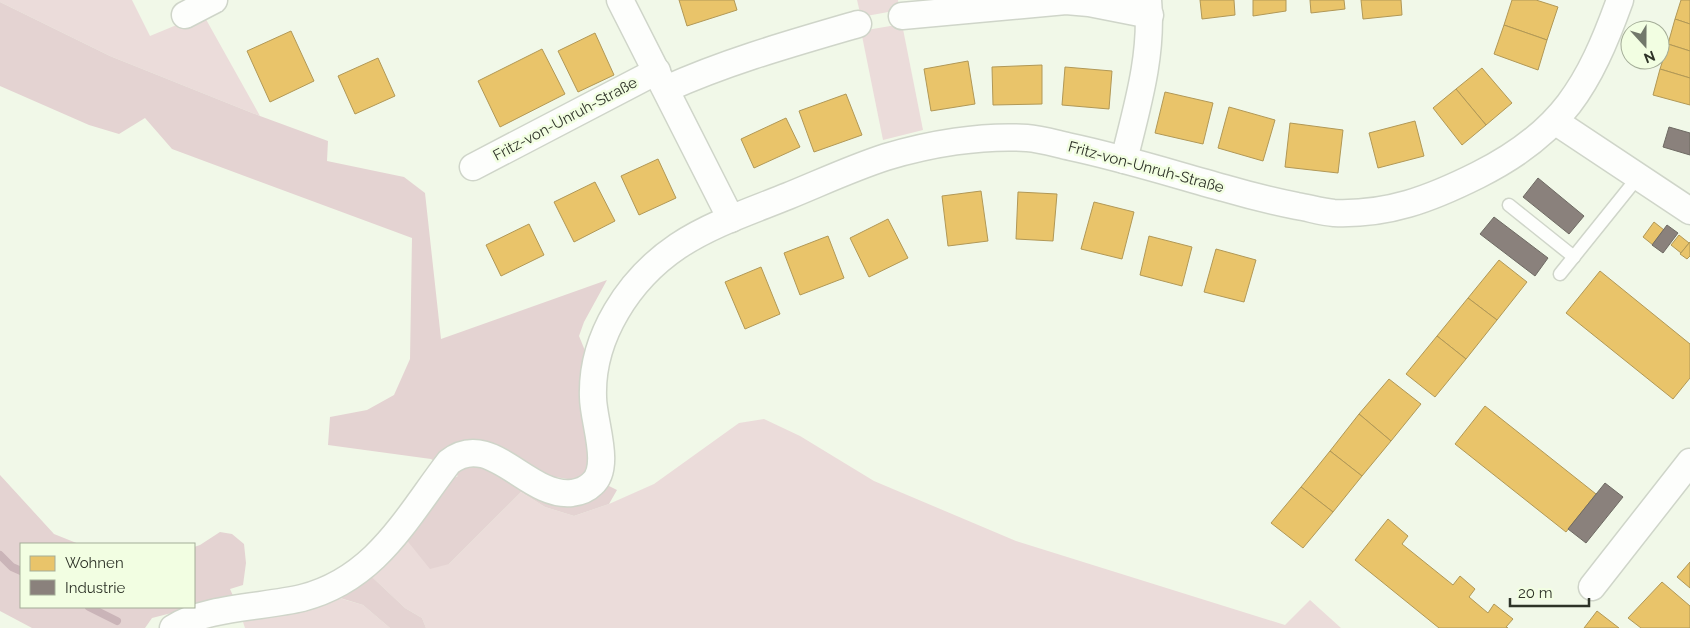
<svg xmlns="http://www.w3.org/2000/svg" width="1690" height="628" viewBox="0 0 1690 628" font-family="Raleway,sans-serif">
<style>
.green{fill:#ebdcda}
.forest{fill:#e4d3d2}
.homes{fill:#e9c46a;stroke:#b19856}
.industry{fill:#8a817c;stroke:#6e6a63}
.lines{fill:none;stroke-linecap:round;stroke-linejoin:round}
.stream{stroke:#cab4b8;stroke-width:8}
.lane-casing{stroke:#cfd5c9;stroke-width:15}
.street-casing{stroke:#cfd5c9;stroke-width:29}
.lane{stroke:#fdfefc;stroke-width:12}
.street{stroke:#fdfefc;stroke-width:26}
.labels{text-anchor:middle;stroke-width:5;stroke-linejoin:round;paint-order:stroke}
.street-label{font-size:15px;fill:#2e3328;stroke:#f2fee2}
</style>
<rect width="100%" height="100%" fill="#f1f8e8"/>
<g class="green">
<path d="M0,0H132L150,36L203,14L260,116L110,56L0,2Z"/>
<path d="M857,0H898L899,10L861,17Z"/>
<path d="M902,24L923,130L883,140L861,31Z"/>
<path d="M764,419L800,436L874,481L1016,541L1285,625L1310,600L1341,628H426L422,618L405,608L371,576L405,538L449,564L521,492L545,507L574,516L609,504L654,484L739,423Z"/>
<path d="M339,598L363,605L390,628H245L242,619L290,611Z"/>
</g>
<g class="forest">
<path d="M0,2L110,56L260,116L328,141L327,161L404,177L425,193L441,339L607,280L584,322L579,336L588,358L591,471L574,480L548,476L520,481L605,484L617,490L609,504L574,516L545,507L521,492L449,564L430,569L405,538L449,480L458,476L431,459L328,445L330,417L367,410L394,395L410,359L412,238L172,149L145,118L119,134L89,125L0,86Z"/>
<path d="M0,475L54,534L79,544H21V607H194V547L200,545L220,532L232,534L244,544L246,563L243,585L230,589L234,598L199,606L152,618L145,628H32L0,611Z"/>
<path d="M371,576L405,608L422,618L426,628H390L363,605L340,598Z"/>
</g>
<g class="homes">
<path d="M679,0H734L737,10L687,26Z"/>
<path d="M1200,0H1234L1235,15L1202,19Z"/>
<path d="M1253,0H1286V11L1253,16Z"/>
<path d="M1310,0H1344L1345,9L1311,13Z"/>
<path d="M1361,0H1401L1402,15L1363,19Z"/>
<path d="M1512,0H1536L1558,7L1547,40L1504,25Z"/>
<path d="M1681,0H1690V24L1675,19Z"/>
<path d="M1675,19L1690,24V51L1668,44Z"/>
<path d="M1504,25L1547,40L1538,70L1494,54Z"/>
<path d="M291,31L314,81L270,102L247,51Z"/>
<path d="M595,33L614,75L578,92L558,51Z"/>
<path d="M1668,44L1690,51V78L1660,69Z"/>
<path d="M542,49L565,94L500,127L478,81Z"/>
<path d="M378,58L395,96L355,114L338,76Z"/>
<path d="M968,61L975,104L931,111L924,69Z"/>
<path d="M1042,65V104L993,105L992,67Z"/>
<path d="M1065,67L1112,71L1109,109L1062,105Z"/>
<path d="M1482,68L1512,103L1486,125L1456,89Z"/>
<path d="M1660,69L1690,78V105L1653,95Z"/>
<path d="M1456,89L1486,125L1462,145L1433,108Z"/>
<path d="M1165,92L1213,103L1203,144L1155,133Z"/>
<path d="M846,94L862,135L814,152L799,111Z"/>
<path d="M1229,107L1275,120L1263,161L1218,148Z"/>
<path d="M786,118L800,147L754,168L741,139Z"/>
<path d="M1415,121L1424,156L1378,168L1369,133Z"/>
<path d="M1290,123L1343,130L1338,173L1285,167Z"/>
<path d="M658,159L676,198L639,215L621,176Z"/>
<path d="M595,182L615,221L574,242L554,202Z"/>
<path d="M981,191L988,241L948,246L942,196Z"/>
<path d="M1018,192L1057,194L1053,241L1016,239Z"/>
<path d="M1094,202L1134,212L1122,259L1081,249Z"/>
<path d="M888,219L908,258L869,277L850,238Z"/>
<path d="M1654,222L1664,230L1653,245L1643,237Z"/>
<path d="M529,224L544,255L501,276L486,245Z"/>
<path d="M1679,235L1689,243L1681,253L1671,245Z"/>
<path d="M828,236L844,278L800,295L784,253Z"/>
<path d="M1149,236L1192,247L1182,286L1140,275Z"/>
<path d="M1690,242V256L1687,259L1680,254Z"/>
<path d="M1216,249L1256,260L1244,302L1204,292Z"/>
<path d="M1499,260L1527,282L1497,320L1468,298Z"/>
<path d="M761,267L780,314L745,329L725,282Z"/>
<path d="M1600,271L1690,344V378L1673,399L1566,313Z"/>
<path d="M1468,298L1497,320L1466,359L1437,336Z"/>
<path d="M1437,336L1466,359L1435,397L1406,374Z"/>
<path d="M1389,379L1421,404L1391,441L1359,414Z"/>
<path d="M1485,406L1596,494L1566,532L1455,444Z"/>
<path d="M1359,414L1391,441L1362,476L1330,451Z"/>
<path d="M1330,451L1362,476L1333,512L1301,487Z"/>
<path d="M1301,487L1333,512L1303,548L1271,523Z"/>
<path d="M1388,519L1408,536L1402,544L1453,585L1460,576L1475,589L1469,597L1488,613L1494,604L1513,619L1506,627L1508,628H1439L1355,560Z"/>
<path d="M1690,562V588L1677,577Z"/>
<path d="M1662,582L1690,606V628H1641L1628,618Z"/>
<path d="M1597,611L1619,628H1584Z"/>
</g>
<g class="industry">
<path d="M1669,127L1690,133V155L1663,147Z"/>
<path d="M1538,178L1584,216L1569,234L1523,197Z"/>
<path d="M1494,217L1548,258L1535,276L1480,234Z"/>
<path d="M1667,225L1678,233L1663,253L1652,245Z"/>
<path d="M1605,483L1623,497L1586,543L1568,529Z"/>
</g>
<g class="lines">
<g class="stream">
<path d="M0,555L12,567L21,571"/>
<path d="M89,607L117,621"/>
</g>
<g class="lane-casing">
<g id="lane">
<path d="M1509,205L1574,257"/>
<path d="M1560,274L1638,177"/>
</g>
</g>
<g class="street-casing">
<g id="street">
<path d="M620,0L731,219"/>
<path d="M185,15L214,0"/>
<path d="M902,16L1066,1L1089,3L1150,15"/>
<path d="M666,89C728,61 793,43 858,24"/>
<path d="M1556,122L1690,211"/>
<path d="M1124,160C1137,107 1153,55 1148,0"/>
<path d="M473,167L657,71"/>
<path d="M1592,587L1690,462"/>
<path d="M173,628C205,607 265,607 302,598C376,579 406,518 449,462C491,429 527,498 572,493C579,492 587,489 592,484C612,467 593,421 593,397C591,337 629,279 678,246C711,224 751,211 788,196C820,183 852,168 886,157C929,144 981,135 1027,138C1041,139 1057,144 1071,147C1123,158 1173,174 1224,188C1248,195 1272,201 1297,206C1309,208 1322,212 1334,213C1388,215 1430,199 1478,175C1562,133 1589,86 1620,0"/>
</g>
</g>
<use href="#lane" class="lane"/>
<use href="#street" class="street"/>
</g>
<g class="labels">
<g class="street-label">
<text transform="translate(565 119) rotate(-28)" y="5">Fritz-von-Unruh-Straße</text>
<text transform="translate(1146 167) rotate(15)" y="5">Fritz-von-Unruh-Straße</text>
</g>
</g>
<rect x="20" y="543" width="175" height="65" fill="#f2fee2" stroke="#a4ad98"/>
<rect x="30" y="556" width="25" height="15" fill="#e9c46a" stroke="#a4ad98"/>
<text x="65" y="568" font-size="15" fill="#2e3328">Wohnen</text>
<rect x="30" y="580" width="25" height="15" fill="#8a817c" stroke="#a4ad98"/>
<text x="65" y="593" font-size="15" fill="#2e3328">Industrie</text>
<g transform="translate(1645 45) rotate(159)"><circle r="24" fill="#f2fee2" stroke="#a4ad98"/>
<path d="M0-4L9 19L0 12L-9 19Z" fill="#72786b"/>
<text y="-8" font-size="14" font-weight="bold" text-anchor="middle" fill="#2e3328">N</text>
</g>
<path d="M1510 598v8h79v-8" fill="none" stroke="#2e3328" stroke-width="2.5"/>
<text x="1518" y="598" font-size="15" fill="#2e3328" stroke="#f2fee2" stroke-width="4" paint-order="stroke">20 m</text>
</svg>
